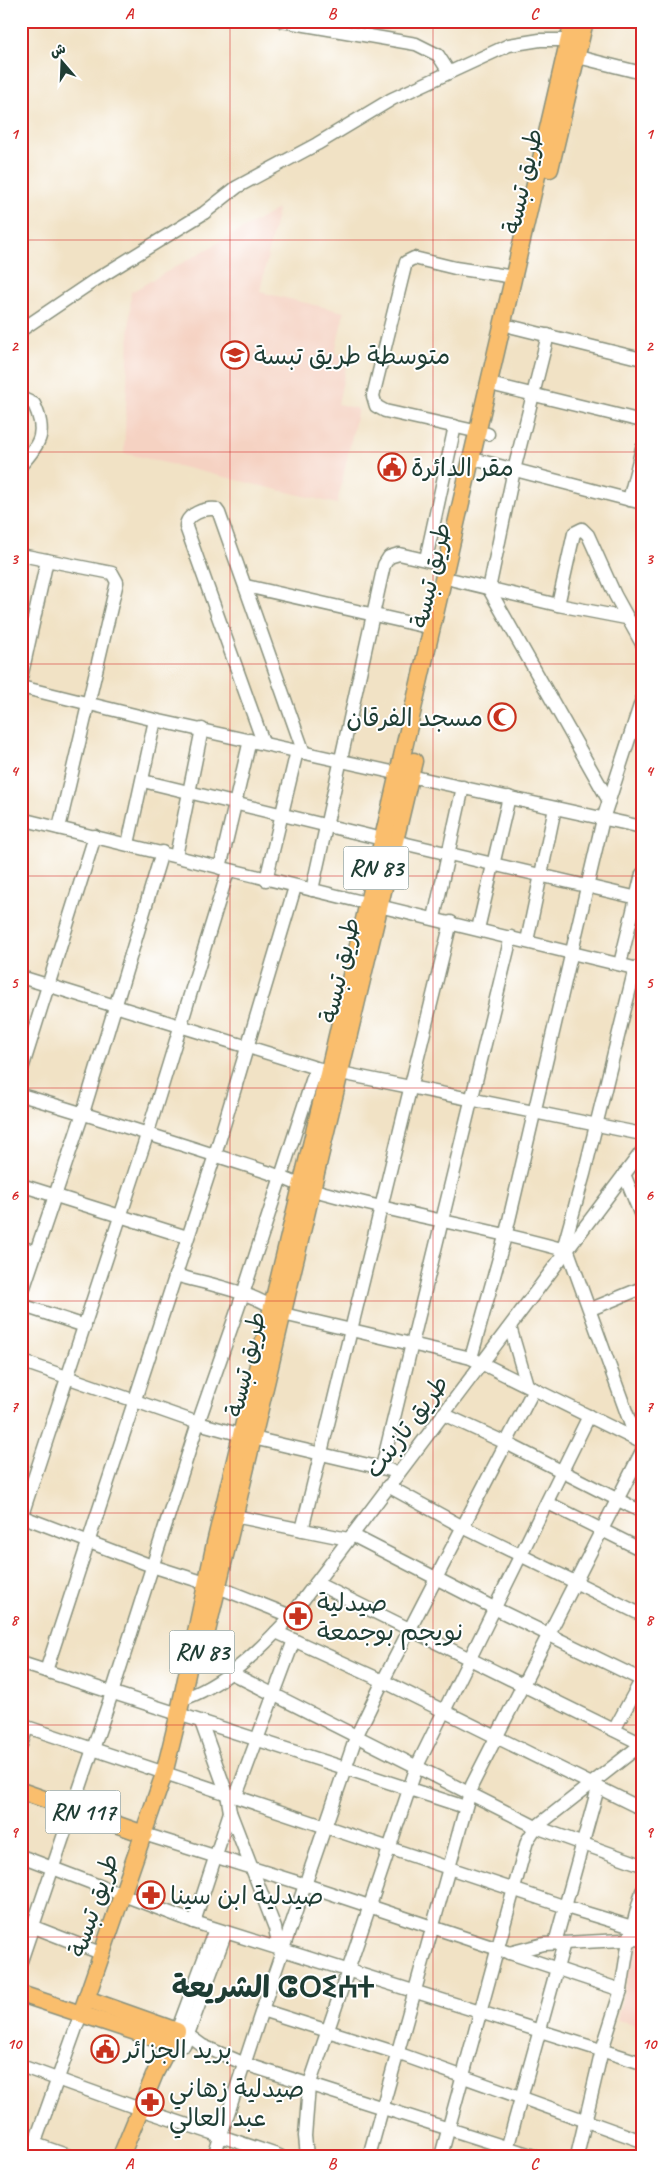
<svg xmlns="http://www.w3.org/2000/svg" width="663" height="2177" viewBox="0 0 663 2177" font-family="Caveat,'Playpen Sans Arabic','Noto Sans Tifinagh',sans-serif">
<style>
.built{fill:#f5d2c2}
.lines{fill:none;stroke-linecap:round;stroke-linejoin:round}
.minor-casing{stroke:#88907c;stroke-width:15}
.major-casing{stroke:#88907c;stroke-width:19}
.minor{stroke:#fff;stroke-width:12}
.major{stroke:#fabe6d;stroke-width:16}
.grid{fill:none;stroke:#d62828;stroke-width:1;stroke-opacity:0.55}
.labels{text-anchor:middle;stroke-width:4;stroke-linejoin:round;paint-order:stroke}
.shield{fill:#fff;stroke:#627771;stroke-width:1}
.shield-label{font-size:24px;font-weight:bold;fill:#1f3d34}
.street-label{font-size:25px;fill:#1f3d34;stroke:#fff}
.poi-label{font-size:25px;fill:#1f3d34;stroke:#fff;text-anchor:start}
.district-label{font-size:30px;font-weight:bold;fill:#1f3d34;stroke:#fff}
.neatline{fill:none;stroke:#d62828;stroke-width:2}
.grid-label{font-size:16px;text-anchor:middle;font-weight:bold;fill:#d62828}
</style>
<rect width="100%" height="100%" fill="#fff"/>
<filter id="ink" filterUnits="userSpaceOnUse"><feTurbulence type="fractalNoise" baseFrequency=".02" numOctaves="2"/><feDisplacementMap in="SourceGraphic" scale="10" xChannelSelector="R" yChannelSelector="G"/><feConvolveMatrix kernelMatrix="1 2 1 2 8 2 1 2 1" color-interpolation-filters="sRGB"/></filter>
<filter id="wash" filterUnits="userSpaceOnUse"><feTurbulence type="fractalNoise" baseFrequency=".0096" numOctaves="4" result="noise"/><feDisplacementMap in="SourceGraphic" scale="20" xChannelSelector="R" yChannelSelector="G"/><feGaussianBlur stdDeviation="1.12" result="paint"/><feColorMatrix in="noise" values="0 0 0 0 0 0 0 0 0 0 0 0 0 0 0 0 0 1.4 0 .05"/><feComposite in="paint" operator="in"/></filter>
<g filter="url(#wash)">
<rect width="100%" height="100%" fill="#f1e2c5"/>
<g class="built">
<path d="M278,209L260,292L344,312L335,353L348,357L338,404L358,409L337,504L124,453L131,292Z"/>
<path d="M634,1946L642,1947V2026L617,2020Z"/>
</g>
</g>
<g filter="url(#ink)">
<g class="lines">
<g class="minor-casing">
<g id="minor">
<path d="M282,21L416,44L438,55L449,72"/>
<path d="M578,57L642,73"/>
<path d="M513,327L642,359"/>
<path d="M21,330L95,280L204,213L237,187L317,144L392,99L509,45L540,40H569"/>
<path d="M548,335L514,470L489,589L609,801"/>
<path d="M498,386L642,421"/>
<path d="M21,398L34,404C47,432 41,443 21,465"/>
<path d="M488,434L385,411L376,406L373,396L406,262L414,258L455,268L514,277"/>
<path d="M481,461L642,503"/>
<path d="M629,500L642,448"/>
<path d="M21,555L112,573L117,582L59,828"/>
<path d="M426,559L455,426"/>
<path d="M454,580L558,605L626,618"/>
<path d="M246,586L432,628"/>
<path d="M558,605L574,533L582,529L588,535L615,595L642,644"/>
<path d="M21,678L47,560"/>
<path d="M21,687L155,720"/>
<path d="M263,742L186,527C186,514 205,508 216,509L219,513L304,753"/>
<path d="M143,781L382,839"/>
<path d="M21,819L642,970"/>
<path d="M394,841L642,899"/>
<path d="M128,844L155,720L642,827"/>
<path d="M176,856L202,729"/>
<path d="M220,868L250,740"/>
<path d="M266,880L297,751"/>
<path d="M312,890L384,565L389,557L399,554L447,565"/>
<path d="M434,918L463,787"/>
<path d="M478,929L509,797"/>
<path d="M527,941L555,808"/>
<path d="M620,964L642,874"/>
<path d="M21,977L316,1068L642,1134"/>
<path d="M21,1072L95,836"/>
<path d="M21,1095C103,1119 183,1145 264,1171C281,1176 297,1185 314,1190C397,1214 484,1227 568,1251L636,1439"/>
<path d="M624,1174L642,1218"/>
<path d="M21,1185L187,1237"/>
<path d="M21,1247L36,1252"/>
<path d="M563,1249L584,1174L635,968"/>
<path d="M175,1275C211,1285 252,1291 283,1314L471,1358L639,1441"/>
<path d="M21,1296L83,1113L162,852"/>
<path d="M21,1305L85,1326"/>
<path d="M591,1309L642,1288"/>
<path d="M510,1327L527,1385"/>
<path d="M471,1358L506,1233L603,819L642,699"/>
<path d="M21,1361L198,1423L253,1438L390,1470"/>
<path d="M443,1414L506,1443L642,1512"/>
<path d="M382,1467L511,937"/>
<path d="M388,1486L463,1527L642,1615"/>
<path d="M548,1503L642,1550"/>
<path d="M21,1516L152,1566L218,1587L291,1616"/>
<path d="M234,1516L348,1539"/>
<path d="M21,1518L148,1132L228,871"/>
<path d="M302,1530L451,922"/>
<path d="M352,1535L494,1608L642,1680"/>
<path d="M316,1583L642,1744"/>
<path d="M276,1632L383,1681L642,1809"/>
<path d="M21,1663L465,1807"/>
<path d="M46,1671L215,1155L295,887"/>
<path d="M231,1673L536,1827L642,1865"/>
<path d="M180,1700C224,1686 261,1649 291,1616L642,1151"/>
<path d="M21,1725L566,1907L642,1930"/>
<path d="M614,1730L642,1679"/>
<path d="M21,1745L27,1727"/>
<path d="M236,1796L294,1640"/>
<path d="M230,1812L275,1928L279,1949"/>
<path d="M144,1834L306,1885L621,1990"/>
<path d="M21,1856L194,1922L642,2063"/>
<path d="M21,1922L103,1954"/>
<path d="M194,1922L230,1812L227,1794L201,1722"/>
<path d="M215,1929L177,2031L188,2035L203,2046L245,2064L534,2156"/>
<path d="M555,1943L598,1788"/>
<path d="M509,1953L544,1944L642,1939"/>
<path d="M21,1961L112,1693L198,1423L243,1294L316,1068"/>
<path d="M262,2010L397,2053L642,2141"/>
<path d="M184,2045L226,1932"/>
<path d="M21,2066L140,2109L280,2156"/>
<path d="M21,2139L69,2156"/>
<path d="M30,2156L81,2014"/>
<path d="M214,2156L262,2010L356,1737L383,1681L534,1389"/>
<path d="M307,2156L305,2136L309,2086L417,1766L589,1416"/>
<path d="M369,2156L472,1785L642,1451"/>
<path d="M441,2156L527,1841L536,1827L642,1744"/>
<path d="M505,2156L564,1943"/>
<path d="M577,2156L602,2050L621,1990L629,1940L642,1891"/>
</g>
</g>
<g class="major-casing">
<g id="major">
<path d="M550,169L585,21"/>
<path d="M204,1644L414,761"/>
<path d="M21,1791L144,1834"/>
<path d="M21,1994L81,2014L164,1774L177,1721L215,1543L329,1070L573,21"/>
<path d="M87,1999L177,2031L156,2071L121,2156"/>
<path d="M81,2014L169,2043"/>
</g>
</g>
<use href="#minor" class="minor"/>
<use href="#major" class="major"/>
</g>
</g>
<path class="grid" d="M230,21V2156M433,21V2156M21,240H642M21,452H642M21,664H642M21,876H642M21,1088H642M21,1301H642M21,1513H642M21,1725H642M21,1937H642"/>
<defs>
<g id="school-ring" transform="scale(1.4375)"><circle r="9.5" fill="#fff" stroke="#c8321e" stroke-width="1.5"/><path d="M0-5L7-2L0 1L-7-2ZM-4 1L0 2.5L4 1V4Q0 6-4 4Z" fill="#c8321e"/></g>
<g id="civic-ring" transform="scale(1.4375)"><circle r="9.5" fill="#fff" stroke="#c8321e" stroke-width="1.5"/><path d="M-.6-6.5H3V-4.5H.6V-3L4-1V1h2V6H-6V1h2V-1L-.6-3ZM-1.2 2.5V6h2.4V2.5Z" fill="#c8321e"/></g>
<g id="mosque-ring" transform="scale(1.4375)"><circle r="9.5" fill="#fff" stroke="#c8321e" stroke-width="1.5"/><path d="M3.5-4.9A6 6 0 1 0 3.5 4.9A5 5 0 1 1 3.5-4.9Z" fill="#c8321e"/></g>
<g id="pharmacy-ring" transform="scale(1.4375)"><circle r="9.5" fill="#fff" stroke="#c8321e" stroke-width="1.5"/><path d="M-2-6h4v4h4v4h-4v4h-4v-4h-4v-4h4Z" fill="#c8321e"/></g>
</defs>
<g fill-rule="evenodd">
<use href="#school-ring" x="235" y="355"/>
<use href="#civic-ring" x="392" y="467"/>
<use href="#mosque-ring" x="502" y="717"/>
<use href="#pharmacy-ring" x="298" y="1616"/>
<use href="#pharmacy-ring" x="151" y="1895"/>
<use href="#civic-ring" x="105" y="2049"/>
<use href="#pharmacy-ring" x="150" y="2102"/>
</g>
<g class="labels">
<g class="shield">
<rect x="343.5" y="846.5" width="65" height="43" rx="4"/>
<rect x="169.5" y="1630.5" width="65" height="43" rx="4"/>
<rect x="45.5" y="1790.5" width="75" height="43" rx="4"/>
</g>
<g class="shield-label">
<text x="376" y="876">RN 83</text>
<text x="202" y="1660">RN 83</text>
<text x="83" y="1820">RN 117</text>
</g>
<g class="street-label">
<text transform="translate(522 181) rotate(-77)" y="9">طريق تبسة</text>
<text transform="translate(430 575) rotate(-77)" y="9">طريق تبسة</text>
<text transform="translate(339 970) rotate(-77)" y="9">طريق تبسة</text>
<text transform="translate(245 1364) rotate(-77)" y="9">طريق تبسة</text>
<text transform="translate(406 1426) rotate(-53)" y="9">طريق تازبنت</text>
<text transform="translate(93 1905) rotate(-71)" y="9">طريق تبسة</text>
</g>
<g class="poi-label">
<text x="254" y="364">متوسطة طريق تبسة</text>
<text x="411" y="476">مقر الدائرة</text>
<text x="483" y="726" text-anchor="end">مسجد الفرقان</text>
<text x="317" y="1611">صيدلية<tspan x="317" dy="29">نويجم بوجمعة</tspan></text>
<text x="170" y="1904">صيدلية ابن سينا</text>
<text x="124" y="2058">بريد الجزائر</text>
<text x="169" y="2097">صيدلية زهاني<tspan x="169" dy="29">عبد العالي</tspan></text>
</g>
<g class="district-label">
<text x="273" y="1997">الشريعة ⵛⵔⵉⵄⵜ</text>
</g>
</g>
<rect width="663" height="2177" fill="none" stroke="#fff" stroke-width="55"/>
<g transform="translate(62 62) rotate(341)" stroke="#ffffff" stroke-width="4" paint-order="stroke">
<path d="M0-4L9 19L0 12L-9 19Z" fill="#1f3d34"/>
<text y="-8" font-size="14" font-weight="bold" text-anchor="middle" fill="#1f3d34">ش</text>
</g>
<rect x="28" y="28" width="608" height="2122" class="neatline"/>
<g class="grid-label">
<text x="129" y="19">A</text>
<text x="332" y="19">B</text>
<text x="534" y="19">C</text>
<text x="14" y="139">1</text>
<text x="649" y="139">1</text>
<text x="14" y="351">2</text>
<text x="649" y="351">2</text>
<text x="14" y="564">3</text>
<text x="649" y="564">3</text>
<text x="14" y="776">4</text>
<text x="649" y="776">4</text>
<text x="14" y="988">5</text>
<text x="649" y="988">5</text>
<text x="14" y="1200">6</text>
<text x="649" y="1200">6</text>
<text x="14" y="1412">7</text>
<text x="649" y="1412">7</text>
<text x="14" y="1625">8</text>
<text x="649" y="1625">8</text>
<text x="14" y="1837">9</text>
<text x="649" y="1837">9</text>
<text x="14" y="2049">10</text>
<text x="649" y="2049">10</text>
<text x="129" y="2169">A</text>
<text x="332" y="2169">B</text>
<text x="534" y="2169">C</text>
</g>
</svg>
